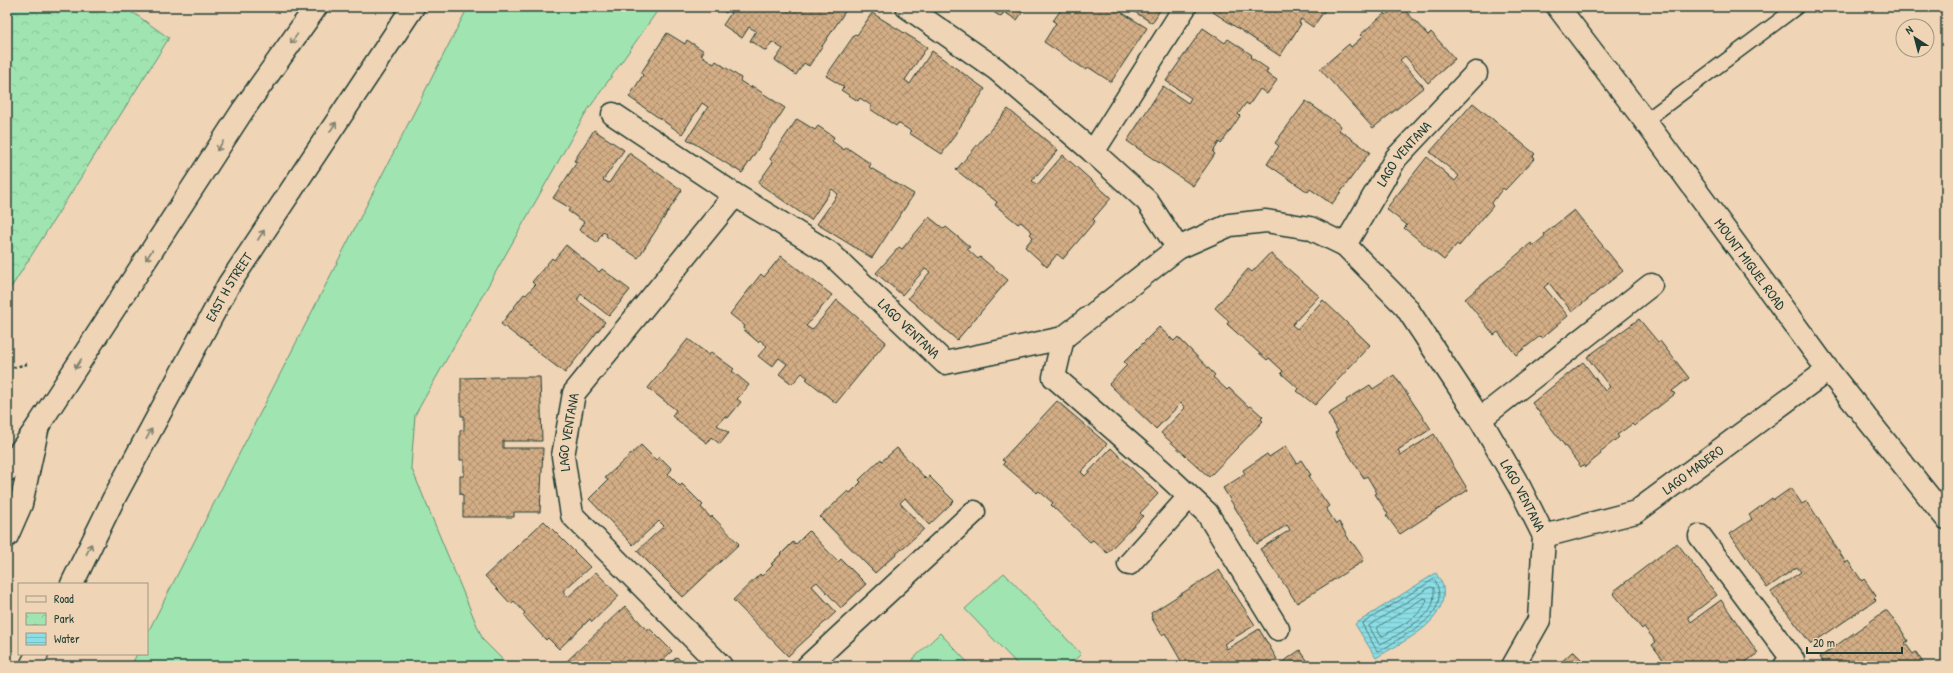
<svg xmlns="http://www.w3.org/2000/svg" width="1953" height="673" viewBox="0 0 1953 673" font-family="'Patrick Hand',sans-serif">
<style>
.grass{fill:#a0e5b1;stroke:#609172}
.park{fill:url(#park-crowns);stroke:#609172}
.water{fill:url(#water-rules);stroke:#609d9e}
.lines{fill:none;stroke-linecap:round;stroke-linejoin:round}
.shore{stroke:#4b7d7b;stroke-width:1}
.building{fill:url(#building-cross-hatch);stroke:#1f3d34}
.service-casing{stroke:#1f3d34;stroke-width:16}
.minor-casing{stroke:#1f3d34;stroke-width:25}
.tertiary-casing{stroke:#1f3d34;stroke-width:25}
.secondary-casing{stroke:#1f3d34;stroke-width:25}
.motorway-casing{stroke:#1f3d34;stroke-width:25}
.path{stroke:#1f3d34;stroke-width:2.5;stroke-dasharray:3 3;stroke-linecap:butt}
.service{stroke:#efd4b6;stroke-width:13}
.minor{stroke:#efd4b6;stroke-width:22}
.tertiary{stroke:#efd4b6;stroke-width:22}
.secondary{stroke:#efd4b6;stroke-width:22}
.motorway{stroke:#efd4b6;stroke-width:22}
.oneway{stroke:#7d816e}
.labels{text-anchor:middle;stroke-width:3.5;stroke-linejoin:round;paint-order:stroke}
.street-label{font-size:14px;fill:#1f3d34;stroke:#efd4b6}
</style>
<defs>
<pattern id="park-crowns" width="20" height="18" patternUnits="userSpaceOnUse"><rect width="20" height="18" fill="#a0e5b1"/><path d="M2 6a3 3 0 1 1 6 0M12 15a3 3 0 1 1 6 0" fill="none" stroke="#89c599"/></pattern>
<pattern id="water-rules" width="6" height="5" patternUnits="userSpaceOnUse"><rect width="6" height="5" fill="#8cdde5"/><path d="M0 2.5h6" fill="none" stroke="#78bfc5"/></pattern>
<pattern id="building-cross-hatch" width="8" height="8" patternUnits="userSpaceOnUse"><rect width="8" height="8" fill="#d3ad85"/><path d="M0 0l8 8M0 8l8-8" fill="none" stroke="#ab8e6e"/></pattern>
</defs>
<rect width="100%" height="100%" fill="#efd4b6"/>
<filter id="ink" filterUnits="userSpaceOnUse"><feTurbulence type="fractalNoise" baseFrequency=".025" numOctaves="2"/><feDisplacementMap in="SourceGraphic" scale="8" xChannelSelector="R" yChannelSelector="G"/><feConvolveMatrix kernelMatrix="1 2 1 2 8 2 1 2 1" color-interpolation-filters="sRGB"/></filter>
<g filter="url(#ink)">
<g class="grass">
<path d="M468,7H660L585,114L415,415L411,467L483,640L509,666H131L137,654H147V634Z"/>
<path d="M1004,573L1081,654L1068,666H1019L965,609Z"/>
<path d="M940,633L971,666H906Z"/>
</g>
<path class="park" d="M7,7H125L169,38L7,294Z"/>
<path class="water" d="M1436,573C1438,577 1442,582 1443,587C1448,624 1402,641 1376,658L1355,624Z"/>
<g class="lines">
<g class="shore">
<path d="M1433,580H1435C1450,610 1420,626 1399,639C1392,643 1384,650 1377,651L1362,624Z"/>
<path d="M1431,587L1434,588C1434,595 1434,603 1430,610C1425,618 1387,643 1379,644L1369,626Z"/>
<path d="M1424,598L1427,599C1423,617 1397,627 1383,636L1380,635L1377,628Z"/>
</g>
</g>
<g class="building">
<path d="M717,7H848L809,66L804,63L796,75L775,60L783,49L772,42L766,51L750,41L756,31L749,27L742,38L723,25L731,13L727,10L726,13Z"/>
<path d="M986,7H1026L1017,20L1004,12L1001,17Z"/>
<path d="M1063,7H1125L1121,12L1147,28L1111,82L1088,67L1086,70L1044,42L1056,23L1053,21Z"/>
<path d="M1127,7H1162L1152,23Z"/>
<path d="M1216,7H1321L1325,10L1313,27L1301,19L1299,23L1301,24L1280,56L1213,12Z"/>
<path d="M1396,7H1402L1428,35L1431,32L1455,59L1428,83L1405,56L1400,60L1424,87L1373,128L1320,69L1349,44L1351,47L1362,37L1360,35L1385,13L1386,15Z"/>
<path d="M872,13L927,47L905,80L910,84L932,51L985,89L942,154L909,133L911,131L898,123L896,126L870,109L872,106L860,98L858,101L841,90L844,87L826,76L855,34L857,35Z"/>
<path d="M1203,28L1225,43L1228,39L1252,55L1250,57L1268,69L1266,73L1277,80L1267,94L1260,89L1249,105L1246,103L1238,114L1240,116L1221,144L1219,142L1213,152L1215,154L1193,186L1127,141L1163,86L1188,103L1191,98L1166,81Z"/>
<path d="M667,33L685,44L687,40L704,51L701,55L714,64L716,61L741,78L740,81L751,88L752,86L785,108L742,173L687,139L708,107L702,103L682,134L629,97L643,75L641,73Z"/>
<path d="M1306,101L1341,126L1339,130L1370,152L1332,204L1310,189L1308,192L1267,164L1279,146L1275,143Z"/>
<path d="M1473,103L1535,154L1533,156L1535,158L1505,190L1503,188L1491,204L1493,206L1459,246L1457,244L1444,260L1404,228L1407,225L1386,209L1427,157L1455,181L1459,176L1430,152Z"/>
<path d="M1008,109L1058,150L1032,181L1037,185L1063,155L1111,198L1093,219L1095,221L1063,259L1057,254L1047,267L1025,247L1033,237L1030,234L1032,232L1021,222L1018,224L995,205L997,202L956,170Z"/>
<path d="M797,119L815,130L818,126L834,137L832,141L844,150L846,147L871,164L869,167L914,194L872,258L817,224L838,194L832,189L811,220L758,183L773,162L770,159Z"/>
<path d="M594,130L624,150L603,180L609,183L629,153L682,190L638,258L606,236L607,234L603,232L597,242L579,230L584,222L568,211L570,208L553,198L577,162L574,161Z"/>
<path d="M1574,210L1623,271L1572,312L1549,283L1544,287L1568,316L1542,338L1540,336L1516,355L1498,332L1494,335L1465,299L1531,243L1533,246L1545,236L1544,234Z"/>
<path d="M929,217L944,229L946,227L970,247L967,249L978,259L980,257L1008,280L957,340L908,298L930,272L925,269L902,295L876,273L899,247L902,249Z"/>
<path d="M566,245L599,272L602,269L630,290L609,316L581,294L577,300L605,322L565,373L501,324L524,294L526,295L535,285L532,282L552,258L554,260Z"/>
<path d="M1270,253L1319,296L1292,325L1297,329L1323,300L1370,345L1315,405L1297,391L1299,389L1281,373L1283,371L1269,358L1267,360L1227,324L1229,321L1215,308L1248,269L1252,272Z"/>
<path d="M781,256L832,295L806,326L812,330L837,300L886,342L836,403L806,379L808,378L802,373L792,384L779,374L787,364L779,358L772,367L758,356L767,346L760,340L758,342L743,329L745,326L730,314L761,274L764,277Z"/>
<path d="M1639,319L1658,342L1660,341L1689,378L1672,391L1675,394L1634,426L1632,424L1617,435L1619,437L1600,452L1601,454L1585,467L1583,465L1581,467L1532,403L1583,362L1605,391L1610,387L1587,357Z"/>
<path d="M1159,327L1174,341L1178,337L1215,375L1213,377L1227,390L1229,388L1249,407L1251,406L1263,417L1261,419L1263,421L1209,477L1161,433L1185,408L1181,403L1156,429L1109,384L1127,365L1124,362Z"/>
<path d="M688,339L709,355L711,352L734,369L732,371L749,385L737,399L741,402L728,418L725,416L717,425L729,433L720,444L711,437L707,443L672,416L676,410L648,388Z"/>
<path d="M1394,375L1431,429L1398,450L1401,455L1434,434L1468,490L1400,534L1386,515L1388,514L1375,494L1377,493L1367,476L1364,478L1335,433L1338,431L1328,414L1347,402L1346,400L1370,385L1373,389Z"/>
<path d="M501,377H540L542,441H503V448H543L540,512H514V517H463V495L460,494V476H464V460H460V431L464,430V416H461V378Z"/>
<path d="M1057,401L1107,444L1081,472L1085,476L1111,448L1158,494L1140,513L1143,516L1107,553L1093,540L1090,542L1051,505L1053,503L1039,491L1037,493L1003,464L1005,462L1002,460Z"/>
<path d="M641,445L656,460L660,457L672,469L668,474L680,486L682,484L703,505L701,507L711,518L712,516L739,544L683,597L637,551L664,526L659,521L633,545L589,499L608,480L605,478Z"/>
<path d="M1286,446L1297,463L1301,460L1311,475L1308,476L1329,506L1326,508L1336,524L1339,522L1351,543L1352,542L1364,559L1362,561V562L1297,603L1260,549L1290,530L1287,525L1257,544L1223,488L1245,474L1243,470L1267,454L1269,457Z"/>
<path d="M897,448L926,479L929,476L954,501L929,525L905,498L900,503L924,529L875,573L820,517L848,491L850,493L861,482L859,480L881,459L882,461Z"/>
<path d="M1791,488L1802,504L1807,501L1846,563L1848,561L1862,581L1864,579L1876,596L1874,598L1876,600L1811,644L1771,592L1801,572L1797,567L1767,588L1730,534L1752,519L1749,515L1772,498L1774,500Z"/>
<path d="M544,521L590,567L563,591L568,597L596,572L619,596L592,622L590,619L559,649L548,638L546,640L523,615L525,613L514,601L511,604L485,576Z"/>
<path d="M809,531L838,562L841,559L866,584L841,608L817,582L812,586L836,612L788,656L733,600L760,574L762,576L773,565L771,564L793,542L795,545Z"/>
<path d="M1677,543L1717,595L1688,617L1691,622L1721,600L1758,653L1740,666H1668L1652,645L1656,642L1644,627L1642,629L1614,594L1615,593L1614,591Z"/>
<path d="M1219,570L1255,625L1224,644L1227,649L1259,629L1277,659L1265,666H1184L1165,633L1162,635L1151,617L1152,616L1151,613Z"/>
<path d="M625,606L647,630L649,628L672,651L656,666H571L567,661Z"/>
<path d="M1885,611H1887L1900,628L1908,641L1905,643L1913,654L1916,652L1925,666H1826L1820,657Z"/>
<path d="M1300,650L1311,666H1281L1280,664Z"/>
<path d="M1572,652H1574L1588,666H1557Z"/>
<path d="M677,657L685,666H667Z"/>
</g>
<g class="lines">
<g class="service-casing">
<path id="service" d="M1645,121L1797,7"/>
</g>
<g class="minor-casing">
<g id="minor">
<path d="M907,7L996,69L1093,152L1147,201L1178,248"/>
<path id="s1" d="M613,114L735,195L830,253L945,363L1063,338L1178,248L1230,225L1266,221L1310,228L1345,245L1406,307L1480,419L1520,488L1544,536L1539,620L1513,666"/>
<path d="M1093,152L1185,7"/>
<path id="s2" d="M1345,245L1396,158L1476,73"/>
<path d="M1063,338L1054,377L1163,472L1207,513L1278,629"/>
<path d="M1480,419L1651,285"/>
<path id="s3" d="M1544,536L1636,512L1828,370"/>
<path d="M1700,536L1793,660L1785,666"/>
<path d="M1129,564L1189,497"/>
<path id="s4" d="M721,666L572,515L563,456L574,393L735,195"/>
<path d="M808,666L974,512"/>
</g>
</g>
<g class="tertiary-casing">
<g id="tertiary">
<path id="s5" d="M1558,7L1645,121L1828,370L1946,518"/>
</g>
</g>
<g class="secondary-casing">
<g id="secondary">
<path d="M7,536L21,504L38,426L243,110L316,7"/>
<path id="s6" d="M72,584L113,500L229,284L413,7"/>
<path d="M31,666L37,654"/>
</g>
</g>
<g class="motorway-casing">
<path id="motorway" d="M7,470L38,426"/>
</g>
<path class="path" d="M7,369L27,364"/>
<use href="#service" class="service"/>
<use href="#minor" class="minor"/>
<use href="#tertiary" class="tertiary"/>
<use href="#secondary" class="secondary"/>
<use href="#motorway" class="motorway"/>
</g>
<defs><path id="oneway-shaft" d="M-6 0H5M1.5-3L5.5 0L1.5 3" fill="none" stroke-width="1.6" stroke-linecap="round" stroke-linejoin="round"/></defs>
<g class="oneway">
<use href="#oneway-shaft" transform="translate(294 39) rotate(125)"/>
<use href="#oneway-shaft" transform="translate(333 127) rotate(-57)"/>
<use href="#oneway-shaft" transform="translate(220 146) rotate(123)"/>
<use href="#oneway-shaft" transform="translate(261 235) rotate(-57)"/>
<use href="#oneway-shaft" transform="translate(149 255) rotate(123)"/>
<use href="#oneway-shaft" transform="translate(78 364) rotate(123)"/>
<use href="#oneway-shaft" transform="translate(149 434) rotate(-62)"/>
<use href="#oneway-shaft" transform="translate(89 549) rotate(-64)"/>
</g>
</g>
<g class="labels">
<g class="street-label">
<text dy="5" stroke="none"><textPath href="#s2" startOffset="109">LAGO VENTANA</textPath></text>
<text dy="5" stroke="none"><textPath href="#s5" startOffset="321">MOUNT MIGUEL ROAD</textPath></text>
<text dy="5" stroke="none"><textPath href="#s6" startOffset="336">EAST H STREET</textPath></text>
<text dy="5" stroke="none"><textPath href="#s1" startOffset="367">LAGO VENTANA</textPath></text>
<text dy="5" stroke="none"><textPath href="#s4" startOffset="296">LAGO VENTANA</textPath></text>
<text dy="5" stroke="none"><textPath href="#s3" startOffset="166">LAGO MADERO</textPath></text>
<text dy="5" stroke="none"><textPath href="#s1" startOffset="1169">LAGO VENTANA</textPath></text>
</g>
</g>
<rect width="1953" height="673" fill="none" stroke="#efd4b6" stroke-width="24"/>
<rect x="12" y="12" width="1929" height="649" fill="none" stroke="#1f3d34" stroke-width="1.5" filter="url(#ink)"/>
<rect x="18" y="583" width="130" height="72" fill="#efd4b6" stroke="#9c9882"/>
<rect x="26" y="596" width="20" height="6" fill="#efd4b6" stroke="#9c9882"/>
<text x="54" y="603" font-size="12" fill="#1f3d34">Road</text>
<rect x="26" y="613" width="20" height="12" fill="url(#park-crowns)" stroke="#9c9882"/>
<text x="54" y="623" font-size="12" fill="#1f3d34">Park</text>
<rect x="26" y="633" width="20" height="12" fill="url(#water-rules)" stroke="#9c9882"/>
<text x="54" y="643" font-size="12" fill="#1f3d34">Water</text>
<g transform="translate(1915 38) rotate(324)"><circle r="19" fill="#efd4b6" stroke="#9c9882"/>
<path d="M0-3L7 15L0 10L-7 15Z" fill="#1f3d34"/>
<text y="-6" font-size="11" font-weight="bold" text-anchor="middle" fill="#1f3d34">N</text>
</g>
<path d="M1807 647v6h95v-6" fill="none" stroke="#1f3d34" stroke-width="2"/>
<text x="1813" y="647" font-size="12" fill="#1f3d34" stroke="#efd4b6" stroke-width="3" paint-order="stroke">20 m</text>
</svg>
